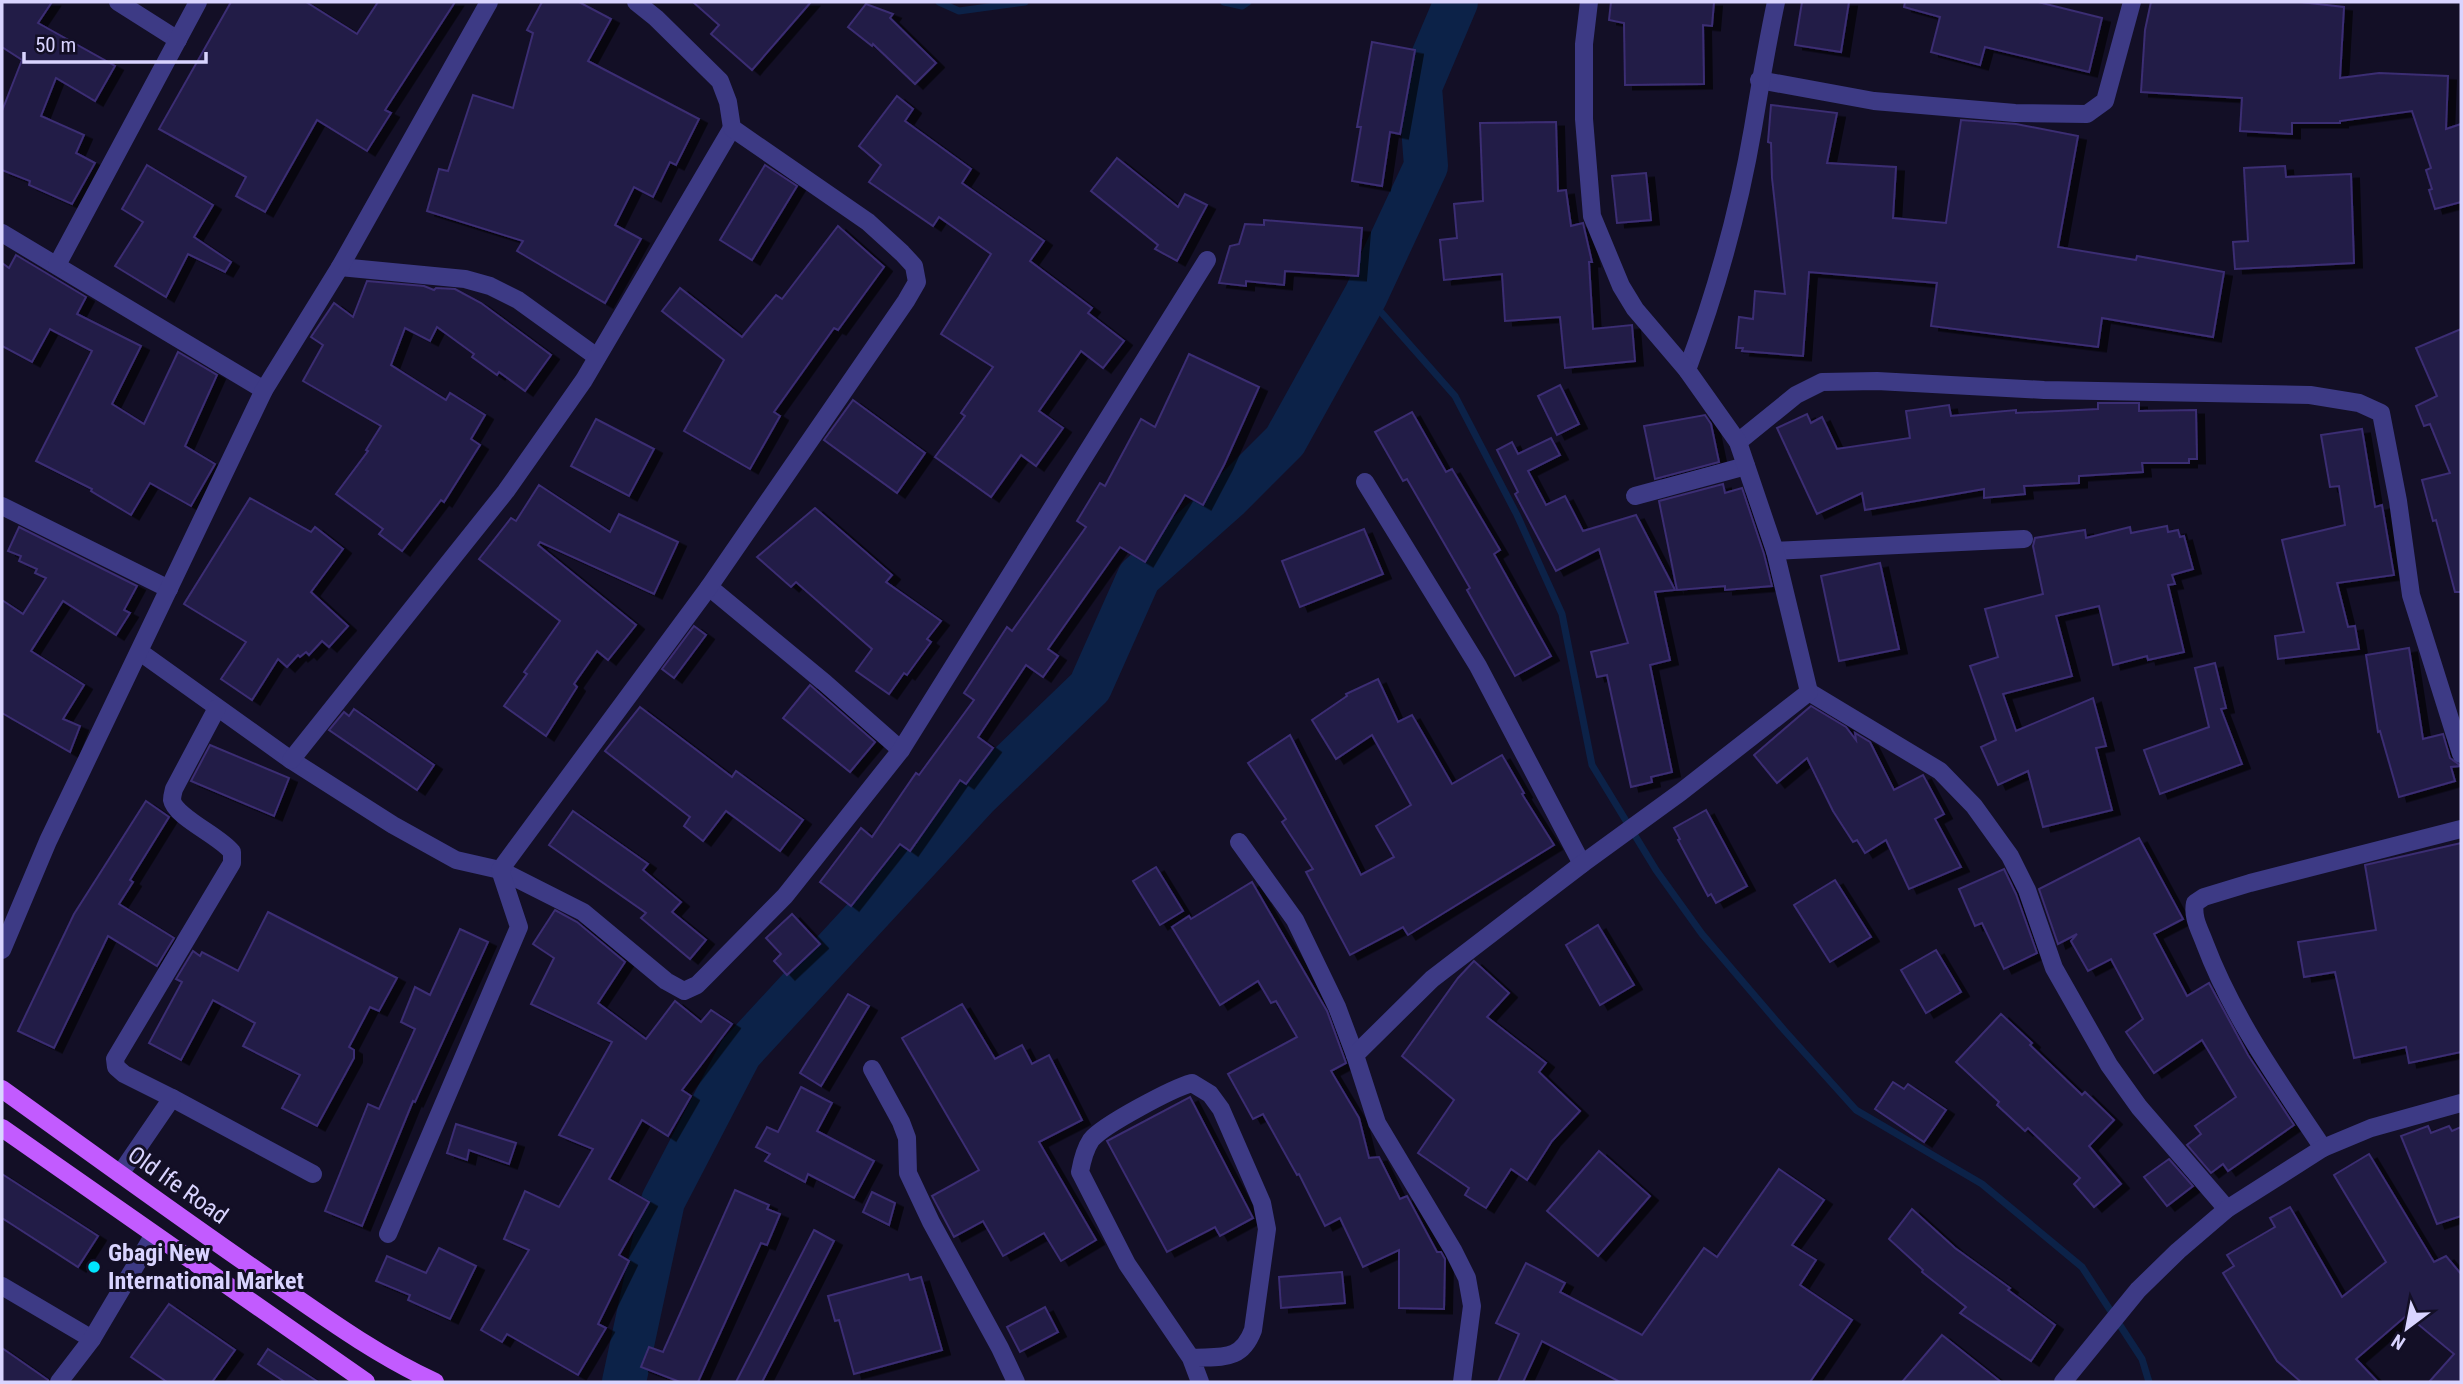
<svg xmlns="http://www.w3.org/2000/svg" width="2463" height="1384" viewBox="0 0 2463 1384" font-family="'Roboto Condensed',sans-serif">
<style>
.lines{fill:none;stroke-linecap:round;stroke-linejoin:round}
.stream{stroke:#0c2248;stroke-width:7}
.river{stroke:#0c2248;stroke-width:44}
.building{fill:#241b47;stroke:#3b2d73;stroke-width:2;filter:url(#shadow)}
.minor{stroke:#3d3a85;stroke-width:18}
.major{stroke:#c25bff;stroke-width:18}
.poi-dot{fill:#00e5ff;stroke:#130f26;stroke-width:2.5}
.labels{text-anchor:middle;stroke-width:6;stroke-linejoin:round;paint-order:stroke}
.street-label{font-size:24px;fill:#d9d4ff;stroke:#130f26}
.poi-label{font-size:24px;font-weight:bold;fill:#d9d4ff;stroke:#130f26;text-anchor:start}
</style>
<defs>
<filter id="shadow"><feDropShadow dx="8" dy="4.5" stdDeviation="0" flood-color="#0009"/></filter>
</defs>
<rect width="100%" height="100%" fill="#130f26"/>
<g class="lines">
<g class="stream">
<path d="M939,2L959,11L1025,2"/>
<path d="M1224,2L1242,6L1248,2"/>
<path d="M1366,295L1455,396L1517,515L1562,614L1592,765L1656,870L1702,934L1784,1030L1856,1110L1982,1184L2082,1267L2142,1359L2149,1382"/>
</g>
<path class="river" d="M624,1382L663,1201L740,1053L976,797L1090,687L1139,577L1229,497L1285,441L1366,295L1426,166L1420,87L1456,2"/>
</g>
<g class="building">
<path d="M2,2H52L38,23L115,66L95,101L56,78L41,116L84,135L76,153L95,163L72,204L29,185L30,181L2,170V111L22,60L2,47Z"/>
<path d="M231,2H306L357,34L378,2H455L385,110L391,113L367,151L317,120L265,212L236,196L246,177L159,129Z"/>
<path d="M542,2H579L611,19L588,61L699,119L676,165L670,162L653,197L634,187L615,225L641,239L605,303L517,251L523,241L427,211L439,169L448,171L473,95L513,108L533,33L527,30Z"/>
<path d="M693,2H811L752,70L711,34L719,25Z"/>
<path d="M1611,2H1714L1712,26L1703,25L1704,84L1625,85L1624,23L1609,20Z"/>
<path d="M1802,2H1849L1841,52L1795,45Z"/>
<path d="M1905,2H2038L2102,18L2089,72L1985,47L1980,65L1931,52L1940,17L1904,7Z"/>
<path d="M2151,2H2300L2344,7L2340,78L2379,73L2448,76L2446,129L2461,124V202L2435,209L2429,190L2432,189L2426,170L2431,168L2412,111L2340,121V123H2292V134L2240,131L2242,98L2141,92L2145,30Z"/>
<path d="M866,4L893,14L890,18L936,63L915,84L873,44L872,46L848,27Z"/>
<path d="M1372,42L1415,50L1400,134L1390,132L1382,186L1352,181L1361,127H1357Z"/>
<path d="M897,96L913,109L905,121L971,169L962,183L1044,241L1030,261L1092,308L1088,313L1124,341L1103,368L1081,351L1039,411L1063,428L1036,466L1021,455L991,497L935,457L965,416L961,413L993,367L941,334L991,254L939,217L933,226L869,182L881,165L859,146Z"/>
<path d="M1771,105L1837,113L1827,163L1896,167L1893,218L1946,223L1961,120L2016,124L2078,136L2058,247L2136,260L2137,256L2224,272L2213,337L2102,318L2098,347L1931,326L1937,283L1809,272L1803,356L1742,351L1743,348H1736L1739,317L1753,319L1755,291L1785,294L1772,178L1771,143L1768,142Z"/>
<path d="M1556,122L1558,191L1566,190L1571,226L1583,223L1592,262H1589L1593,329L1632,325L1635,361L1565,368L1560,317L1505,321L1502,274L1444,280L1440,240L1457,238L1454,204L1483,201L1480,123Z"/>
<path d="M1117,158L1178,207L1185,194L1207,205L1177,261L1155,249L1158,245L1091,191Z"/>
<path d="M147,165L213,205L194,237L231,262L225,272L188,254L166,297L115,266L143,222L122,209Z"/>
<path d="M765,165L797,186L752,260L720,240Z"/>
<path d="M2285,166L2286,177L2351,174L2354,263L2235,269L2233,242L2248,241L2244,168Z"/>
<path d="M1646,173L1651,220L1617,223L1612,176Z"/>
<path d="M1264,220L1362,228L1358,276L1285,271L1284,285L1246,281V286L1219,283L1230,246L1239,244L1245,224L1264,225Z"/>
<path d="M838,226L884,267L838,330L834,328L774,412L780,416L750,469L684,431L724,360L662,311L680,288L742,337L776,295L782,299Z"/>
<path d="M16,255L86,297L77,314L141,346L112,404L144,424L178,352L217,375L185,446L215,464L191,506L150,483L131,515L91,491L92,489L36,461L92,351L50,329L32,362L2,346V263L9,268Z"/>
<path d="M367,281L424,286L434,290L436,288L455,289L481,303L551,355L525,391L499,372L497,375L472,357L474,354L437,327L430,341L405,328L391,365L446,400L450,393L485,415L471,439L480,445L444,502L441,500L402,551L379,534L383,529L336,494L368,451L366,450L381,426L303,381L323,345L311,337L334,303L353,317Z"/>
<path d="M2461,329V592H2455L2436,520L2433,521L2422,480L2450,473L2430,424L2424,426L2416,406L2437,396L2416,348Z"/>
<path d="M1189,354L1259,387L1224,465L1203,505L1185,495L1145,562L1120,547L1048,649L1058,656L1043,677L1026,665L978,737L993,748L966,784L960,780L910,851L900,844L851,906L820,882L861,828L872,837L916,773L919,775L974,700L964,693L1007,627L1012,631L1086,527L1077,521L1100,483L1105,486L1141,419L1155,427Z"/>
<path d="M1560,385L1579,424L1557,435L1538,396Z"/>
<path d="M853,400L925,453L897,493L824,440Z"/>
<path d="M2098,403H2139V411L2196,410L2197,459H2189V463H2142L2143,472L2079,476V483L2024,486L2025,494L1984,498V489L1865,510L1862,493L1817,514L1777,428L1807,414L1811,423L1822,417L1837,449L1910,438L1906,411L1949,405L1951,416L2016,410V413L2098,409Z"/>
<path d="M1412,412L1446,472L1452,469L1500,550L1494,554L1551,656L1515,676L1467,590L1470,588L1407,479L1403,481L1375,432Z"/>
<path d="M1705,415L1711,424L1719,462L1655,479L1644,426Z"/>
<path d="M596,419L654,449L629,496L571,466Z"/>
<path d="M2362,429L2375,507L2382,505L2394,575L2337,583L2348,627L2355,626L2359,649L2278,659L2275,636L2304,632L2282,540L2345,525L2339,486L2330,487L2321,435Z"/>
<path d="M1551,438L1560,455L1528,471L1546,505L1565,496L1583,531L1636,515L1675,590L1655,592L1670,660L1650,665L1672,772L1651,777L1652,782L1631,787L1607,675L1597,677L1591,652L1628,643L1599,549L1556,571L1515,494L1518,492L1497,450L1512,442L1518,454Z"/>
<path d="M1723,484L1725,493L1742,488L1764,554L1772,586L1725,590V586L1677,590L1659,501Z"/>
<path d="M539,485L610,532L619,514L678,542L654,594L540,542L538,545L636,625L608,660L597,651L574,684L577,687L546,736L504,706L527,674L524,672L560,621L479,559L511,518L516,521Z"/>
<path d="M250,498L311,532L315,527L343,549L311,592L348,626L329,647L322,641L309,655L306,652L300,657L298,655L287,667L278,659L252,700L221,679L246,642L184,604Z"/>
<path d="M815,508L892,575L886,582L941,621L927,639L931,642L907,675L904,673L889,694L856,671L872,649L796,582L791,587L757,557Z"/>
<path d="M2167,526L2168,532L2178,530L2180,537L2184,536L2193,569L2172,575L2175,584L2168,585L2184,652L2148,660L2147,656L2113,665L2099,606L2056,616L2072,676L2003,694L2016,731L2093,698L2106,746L2096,748L2112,810L2043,827L2028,771L1998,785L1981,747L1996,740L1970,666L1998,657L1985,609L2043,594L2033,546L2035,538L2085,530L2086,538L2130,527L2131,533Z"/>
<path d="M19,527L137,586L124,610L130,613L116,635L63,601L31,651L84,685L63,719L80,726L70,752L2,713V600L23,614L46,578L35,573L37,569L19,561L21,556L8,551Z"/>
<path d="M1364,529L1383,574L1300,607L1282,561Z"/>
<path d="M1880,563L1899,649L1839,661L1821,576Z"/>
<path d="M694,626L706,635L674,678L662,669Z"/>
<path d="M2409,648L2423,739L2443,734L2450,758L2461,766L2451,767L2455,781L2399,797L2380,731L2378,732L2366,655Z"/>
<path d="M2215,663L2226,708L2221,709L2242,764L2160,794L2144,750L2209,727L2195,668Z"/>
<path d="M1378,679L1398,722L1412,715L1452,784L1502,755L1524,793L1522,794L1554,845L1408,935L1403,927L1350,955L1306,872L1313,869L1282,822L1286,819L1248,763L1290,735L1361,875L1394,857L1376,826L1411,805L1372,735L1336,759L1312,720L1347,696L1346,694Z"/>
<path d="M810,685L875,742L850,772L783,718Z"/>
<path d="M1811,706L1846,727L1856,740L1855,733L1870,742L1894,790L1923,775L1944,814L1935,819L1961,867L1909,889L1886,840L1865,853L1857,840L1853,842L1833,811L1807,758L1777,783L1754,755Z"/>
<path d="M640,707L732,777L736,771L803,820L780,851L726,811L703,841L684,826L690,817L605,751Z"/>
<path d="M354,709L434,765L417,790L329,730L344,712L349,716Z"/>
<path d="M210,745L289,778L274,816L191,781Z"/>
<path d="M146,801L169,817L130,880L133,882L119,904L174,938L157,966L108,936L54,1048L18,1031L74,914Z"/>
<path d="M1706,810L1747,886L1716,903L1711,894L1708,896L1678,840L1680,839L1674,828Z"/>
<path d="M573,811L648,864L643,870L681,902L672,912L706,940L690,959L641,918L646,913L549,845Z"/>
<path d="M2139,838L2183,919L2154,934L2187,996L2209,983L2248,1055L2294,1125L2228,1171L2223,1164L2211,1173L2187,1145L2201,1134L2195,1126L2236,1097L2202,1040L2154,1073L2126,1032L2143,1019L2111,959L2088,971L2071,941L2077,934L2058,944L2039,889Z"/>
<path d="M2461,843V1052L2409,1063L2406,1047L2354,1058L2335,972L2304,977L2298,942L2376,930L2365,865Z"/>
<path d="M1156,867L1183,911L1160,925L1133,881Z"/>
<path d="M2004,869L2016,894L2037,953L2004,969L1982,923L1975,926L1959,889Z"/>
<path d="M1835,880L1871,937L1830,962L1794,905Z"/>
<path d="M1252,882L1327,1011L1346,1063L1331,1071L1359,1118L1369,1158L1379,1157L1400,1199L1407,1196L1437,1252H1441L1445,1259L1444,1309L1399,1308V1250L1363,1267L1340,1218L1325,1226L1299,1174L1297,1175L1263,1114L1253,1119L1228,1074L1297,1037L1276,1001L1271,1003L1258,981L1220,1005L1172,927L1189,916L1191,919Z"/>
<path d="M555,910L577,922L625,962L598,1003L646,1039L675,1001L701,1022L711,1010L732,1024L682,1090L691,1096L668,1136L642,1120L609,1179L649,1202L619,1255L629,1261L598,1324L606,1328L578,1375L507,1334L502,1342L481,1330L529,1250L504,1239L525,1191L559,1207L593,1149L559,1135L612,1042L531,1004L554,958L533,944Z"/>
<path d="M268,912L397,978L379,1011L370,1007L349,1047L354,1050V1058L317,1126L282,1108L300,1075L243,1046L255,1023L213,1000L181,1060L149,1043L182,982L176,979L193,951L200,956L202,952L238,971Z"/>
<path d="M792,914L820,944L787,975L774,961L781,954L766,938Z"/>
<path d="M1598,925L1634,985L1600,1005L1566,945Z"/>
<path d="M460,929L488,942L415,1102L413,1101L362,1226L325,1211L368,1104L379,1109L415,1029L401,1022L415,987L430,995Z"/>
<path d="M1936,950L1961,992L1926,1013L1901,970Z"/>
<path d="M1474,961L1509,993L1487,1017L1546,1063L1539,1072L1580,1111L1552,1141L1527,1180L1511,1169L1486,1208L1465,1195L1469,1188L1418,1153L1454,1100L1402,1056L1458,978Z"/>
<path d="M848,994L869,1006L821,1086L800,1073Z"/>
<path d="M962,1004L995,1059L1022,1045L1032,1064L1049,1055L1082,1120L1039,1142L1096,1240L1061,1261L1044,1233L1003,1256L983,1221L954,1237L932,1196L979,1170L902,1038Z"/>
<path d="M2001,1014L2032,1043L2030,1045L2082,1095L2085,1092L2114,1120L2089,1146L2121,1184L2094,1207L2074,1184L2080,1178L2028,1128L2025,1131L1997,1105L1999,1102L1956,1062Z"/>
<path d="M1893,1082L1904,1089L1908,1084L1946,1110L1924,1142L1875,1109Z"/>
<path d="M801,1087L832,1103L817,1131L874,1161L854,1198L808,1174L805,1182L765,1161L770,1154L756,1147L767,1127L778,1132Z"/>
<path d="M1190,1097L1253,1218L1220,1236L1215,1227L1167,1252L1107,1141Z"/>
<path d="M456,1124L516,1143L509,1164L469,1150L467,1160L447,1153Z"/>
<path d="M2428,1126L2431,1133L2449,1126L2452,1131L2461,1127V1216L2437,1224L2401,1136Z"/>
<path d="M1599,1151L1650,1196L1598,1256L1547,1211Z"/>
<path d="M2369,1154L2434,1262L2446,1256L2461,1274V1382H2429L2454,1354L2407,1315L2356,1359L2378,1382H2301L2277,1361L2223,1273L2234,1266L2227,1255L2275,1227L2270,1218L2290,1207L2342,1297L2386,1262L2334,1175Z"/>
<path d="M2169,1159L2193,1186L2167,1206L2144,1177Z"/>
<path d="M1779,1169L1824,1200L1792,1245L1816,1260L1800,1285L1852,1320L1810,1382H1620L1542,1341L1523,1382H1498L1519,1334L1496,1323L1526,1263L1565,1283L1560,1292L1642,1335L1704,1248L1717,1257Z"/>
<path d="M2,1174L98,1236L78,1267L2,1218Z"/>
<path d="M735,1190L769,1205L767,1209L780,1214L767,1245L761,1243L698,1382H680L641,1367L649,1347L663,1352Z"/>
<path d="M872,1192L895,1203L889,1225L863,1212Z"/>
<path d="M1912,1209L1955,1248L2010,1288L2008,1290L2055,1325L2031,1361L1960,1313L1966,1307L1922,1272L1923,1270L1889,1239Z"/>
<path d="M814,1230L834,1241L762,1382H736Z"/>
<path d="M439,1248L476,1266L450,1319L408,1300L410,1295L376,1281L387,1256L426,1273Z"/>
<path d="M1342,1272L1345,1303L1281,1308L1279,1277Z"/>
<path d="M908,1274L910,1280L921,1277L942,1350L854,1374L839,1320L835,1321L828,1296Z"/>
<path d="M169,1304L235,1350L212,1382H167L131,1357Z"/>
<path d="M1045,1307L1058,1332L1020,1352L1007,1327Z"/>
<path d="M1942,1335L2001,1382H1902Z"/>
<path d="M2,1348L48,1380V1382H2Z"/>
<path d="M268,1349L318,1382H285L258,1364Z"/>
</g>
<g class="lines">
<g class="minor">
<path d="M118,2L178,40"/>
<path d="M1759,80L1874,101L2015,113L2087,114L2105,101L2132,2"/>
<path d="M2,233L264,390"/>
<path d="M57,265L198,2"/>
<path d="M340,267L465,279L490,286L518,300L597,357"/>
<path d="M1687,370C1716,292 1739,210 1753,128C1760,86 1767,44 1776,2"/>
<path d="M1738,442L1796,395L1822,382L1877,381L2044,390L2310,395L2359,403L2381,413L2398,501L2411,595L2461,754"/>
<path d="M1365,482L1478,666L1582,864"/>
<path d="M1635,496L1746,466"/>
<path d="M2,506L169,589"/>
<path d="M1775,551L2024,539"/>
<path d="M709,587L825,683L901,750"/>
<path d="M140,652L291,760L393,825L456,860L500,870L583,912L666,981L684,991L697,985L709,973L785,896L901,750L1207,260"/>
<path d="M1809,692L1940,771L1974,806L2010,856L2027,890L2054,968L2109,1065L2139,1107L2227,1209"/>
<path d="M291,760L506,491L584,380L732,128"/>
<path d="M1239,842L1295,920L1337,1007L1355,1055"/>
<path d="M2,950L48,841L264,390L340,267L489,2"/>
<path d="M872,1069L901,1122L907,1138L908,1173L931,1222L1000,1348L1016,1382"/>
<path d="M172,1098L313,1174"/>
<path d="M2323,1148C2279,1082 2233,1018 2205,944C2200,930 2192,918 2195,903L2204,897L2250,883L2461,829"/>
<path d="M120,1174L172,1098L124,1074L116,1067L115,1059L232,863V852C220,836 175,817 172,800C172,796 173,793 174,789L217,708"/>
<path d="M388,1234L519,927L500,870L709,587L906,301L917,282L914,266L902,253L868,222L732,128L728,102L720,81L656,18L636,2"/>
<path d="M2,1286L92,1339"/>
<path d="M1191,1358C1221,1356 1241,1362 1253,1330L1267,1229L1262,1203L1221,1109L1210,1094L1192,1083C1173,1088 1103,1125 1091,1140C1085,1149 1082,1161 1080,1172L1127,1264L1191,1358L1200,1382"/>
<path d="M59,1382L92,1339L153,1236"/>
<path d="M1462,1382L1472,1306L1467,1278L1453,1250L1377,1123L1355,1055L1432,979L1582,864L1681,792L1809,692L1775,551L1738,442L1687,370L1635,309L1621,286L1592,216L1584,119V44L1589,2"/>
<path d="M2063,1382L2138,1290L2178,1251L2227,1209L2323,1148L2371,1128L2461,1103"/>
</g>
<g class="major">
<path d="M2,1089C87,1150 172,1212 259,1272C316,1311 372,1353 435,1382"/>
<path d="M2,1128L366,1382"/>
</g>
</g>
<circle class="poi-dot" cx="94" cy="1267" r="7"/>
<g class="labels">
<g class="street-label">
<text transform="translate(178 1185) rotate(35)" y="8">Old Ife Road</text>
</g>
<g class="poi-label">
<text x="108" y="1261">Gbagi New<tspan x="108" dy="28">International Market</tspan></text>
</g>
</g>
<rect width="2463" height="1384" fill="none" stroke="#d9d4ff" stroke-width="7"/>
<g transform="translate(2407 1328) rotate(212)" stroke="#130f26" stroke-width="5" paint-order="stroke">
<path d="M0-5L12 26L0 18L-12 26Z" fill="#d9d4ff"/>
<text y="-10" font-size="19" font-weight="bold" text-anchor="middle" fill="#d9d4ff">N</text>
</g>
<path d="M24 52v10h182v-10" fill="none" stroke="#d9d4ff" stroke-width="3.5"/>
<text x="35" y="52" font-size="21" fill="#d9d4ff" stroke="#130f26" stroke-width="5" paint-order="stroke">50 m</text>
</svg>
